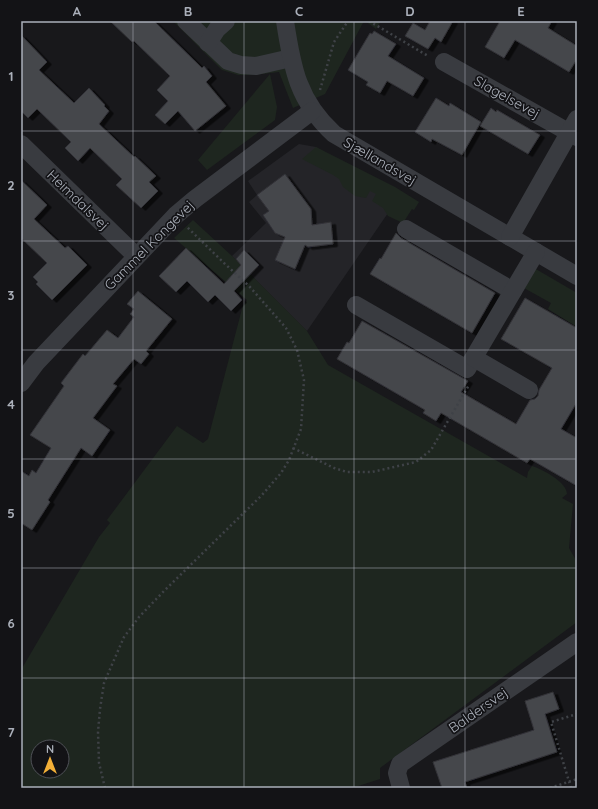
<svg xmlns="http://www.w3.org/2000/svg" width="598" height="809" viewBox="0 0 598 809" font-family="Quicksand,sans-serif">
<style>
.built{fill:#242428}
.green{fill:#1e261f;fill-rule:evenodd}
.building{fill:#45464b;stroke:#323237;filter:url(#shadow)}
.lines{fill:none;stroke-linecap:round;stroke-linejoin:round}
.path{stroke:#3f4247;stroke-width:2.5;stroke-dasharray:2 3;stroke-linecap:butt}
.minor{stroke:#393b40;stroke-width:18}
.grid{fill:none;stroke:#abb0ba;stroke-width:1;stroke-opacity:0.55}
.labels{text-anchor:middle;stroke-width:3.5;stroke-linejoin:round;paint-order:stroke}
.street-label{font-size:14px;fill:#abb0ba;stroke:#131316}
.neatline{fill:none;stroke:#abb0ba;stroke-width:1.5}
.grid-label{font-size:13px;text-anchor:middle;font-weight:bold;fill:#abb0ba}
</style>
<defs>
<filter id="shadow"><feDropShadow dx="4.5" dy="2.5" stdDeviation="0" flood-color="#0009"/></filter>
</defs>
<rect width="100%" height="100%" fill="#18181b"/>
<path class="built" d="M299,144L316,147L399,197L307,331L232,256L266,223L249,202L257,195L248,181Z"/>
<g class="green">
<path d="M173,21H364L325,94L293,108L279,72L253,75H238L222,70Z"/>
<path d="M365,21H381L376,29Z"/>
<path d="M270,74L277,107L275,120L207,170L198,160Z"/>
<path d="M316,147L395,187L419,202L414,210L412,209L403,223L388,216L383,208L372,201L376,194L370,191L366,198L355,196L343,187L339,179L333,175L302,159Z"/>
<path d="M193,220L232,256L307,331L328,365L527,478L528,472L532,466C542,469 567,482 567,494L562,498L573,504L569,548L577,562V622L380,768V779L352,788H21V670L99,537L110,523L107,520L177,426L203,443L208,439L243,305L247,300L174,238ZM38,747H62V771H38Z"/>
<path d="M534,268L577,293V327L548,309L551,303L524,288Z"/>
</g>
<g class="building">
<path d="M110,21H154L202,68L204,66L212,76L206,82L226,106L195,131L178,111L165,124L155,115L168,101L157,90L170,76L134,41L132,42Z"/>
<path d="M430,21H453L441,42L435,38L428,49L405,36L413,23L425,30Z"/>
<path d="M500,21H552L548,28L577,46V59L569,72L515,40L504,58L485,47Z"/>
<path d="M374,31L396,44L388,56L424,78L413,96L387,81L380,93L366,85L368,82L348,70L370,33L372,34Z"/>
<path d="M21,35L47,62L39,70L74,103L89,88L105,105L104,106L109,111L99,124L134,157L135,156L156,176L149,182L158,191L141,208L116,185L122,179L90,148L78,161L65,148L71,142L37,109L28,118L21,111Z"/>
<path d="M436,98L449,106L450,103L481,122L462,155L432,139L431,142L415,132Z"/>
<path d="M491,108L496,112L497,110L540,135L528,154L480,126Z"/>
<path d="M285,174L311,209L312,225L331,222L333,244L308,247L305,245L295,269L275,260L285,237L275,233L263,215L269,211L257,195Z"/>
<path d="M21,180L47,205L34,219L65,248L68,246L87,265L52,300L36,284L38,282L33,277L47,263L21,238Z"/>
<path d="M396,233L401,238L495,293L472,333L370,274L380,258L381,259Z"/>
<path d="M186,248L224,284L241,265L236,259L244,250L259,265L234,291L242,300L231,311L215,295L208,302L187,281L176,292L159,276Z"/>
<path d="M138,291L172,319L146,351L149,354L141,364L134,359L113,384L117,386L93,418L110,430L92,456L81,448L48,500L50,502L32,530L21,523V471L29,476L32,470L36,473L51,448L30,435L64,386L61,383L83,354L85,356L107,330L118,338L134,317L130,314L134,309L127,304Z"/>
<path d="M525,298L577,328V402L561,429L577,438V486L530,459L527,463L441,413L436,421L423,413L425,410L337,359L347,342L349,343L362,321L468,381L461,392L516,424L530,400L535,399L538,396L539,390L552,368L501,339Z"/>
<path d="M553,692L559,709L545,714L557,752L465,782L467,788H442L433,762L534,730L525,701Z"/>
</g>
<g class="lines">
<g class="path">
<path d="M369,21L428,56"/>
<path d="M320,90L334,42L348,21"/>
<path d="M293,448L334,468L347,472H372L416,462L431,450L469,385"/>
<path d="M105,788L99,763L98,732L100,709L104,683L124,637L139,617L164,591L262,495L281,473L289,460L301,429L304,380L297,350L286,328L249,286L224,263L187,227"/>
<path d="M550,788L577,779"/>
<path d="M571,788L551,722L577,714"/>
</g>
<g class="minor">
<path d="M186,21L228,61L241,65L256,66L291,58"/>
<path d="M285,21C292,68 298,101 334,134L577,276"/>
<path d="M208,43L217,29L226,21"/>
<path d="M444,62L577,137"/>
<path d="M21,144L136,256"/>
<path d="M406,229L513,291"/>
<path d="M510,237L577,119"/>
<path d="M356,305L467,369L536,252"/>
<path d="M474,358L529,390"/>
<path d="M21,383L36,363L176,215L195,199L312,111"/>
<path d="M401,788L397,773L400,764L577,642"/>
</g>
</g>
<path class="grid" d="M133,21V788M244,21V788M354,21V788M465,21V788M21,131H577M21,241H577M21,350H577M21,459H577M21,568H577M21,678H577"/>
<g class="labels">
<g class="street-label">
<text transform="translate(507 97) rotate(29)" y="5">Slagelsevej</text>
<text transform="translate(380 161) rotate(30)" y="5">Sjællandsvej</text>
<text transform="translate(78 200) rotate(44)" y="5">Heimdalsvej</text>
<text transform="translate(149 245) rotate(-45)" y="5">Gammel Kongevej</text>
<text transform="translate(478 710) rotate(-35)" y="5">Baldersvej</text>
</g>
</g>
<rect width="598" height="809" fill="none" stroke="#131316" stroke-width="44"/>
<g transform="translate(50 759)"><circle r="19" fill="#131316" stroke="#505258"/>
<path d="M0-3L7 15L0 10L-7 15Z" fill="#f3b038"/>
<text y="-6" font-size="11" font-weight="bold" text-anchor="middle" fill="#abb0ba">N</text>
</g>
<rect x="22" y="22" width="554" height="765" class="neatline"/>
<g class="grid-label">
<text x="77" y="16">A</text>
<text x="188" y="16">B</text>
<text x="299" y="16">C</text>
<text x="410" y="16">D</text>
<text x="521" y="16">E</text>
<text x="11" y="81">1</text>
<text x="11" y="190">2</text>
<text x="11" y="300">3</text>
<text x="11" y="409">4</text>
<text x="11" y="518">5</text>
<text x="11" y="628">6</text>
<text x="11" y="737">7</text>
</g>
</svg>
